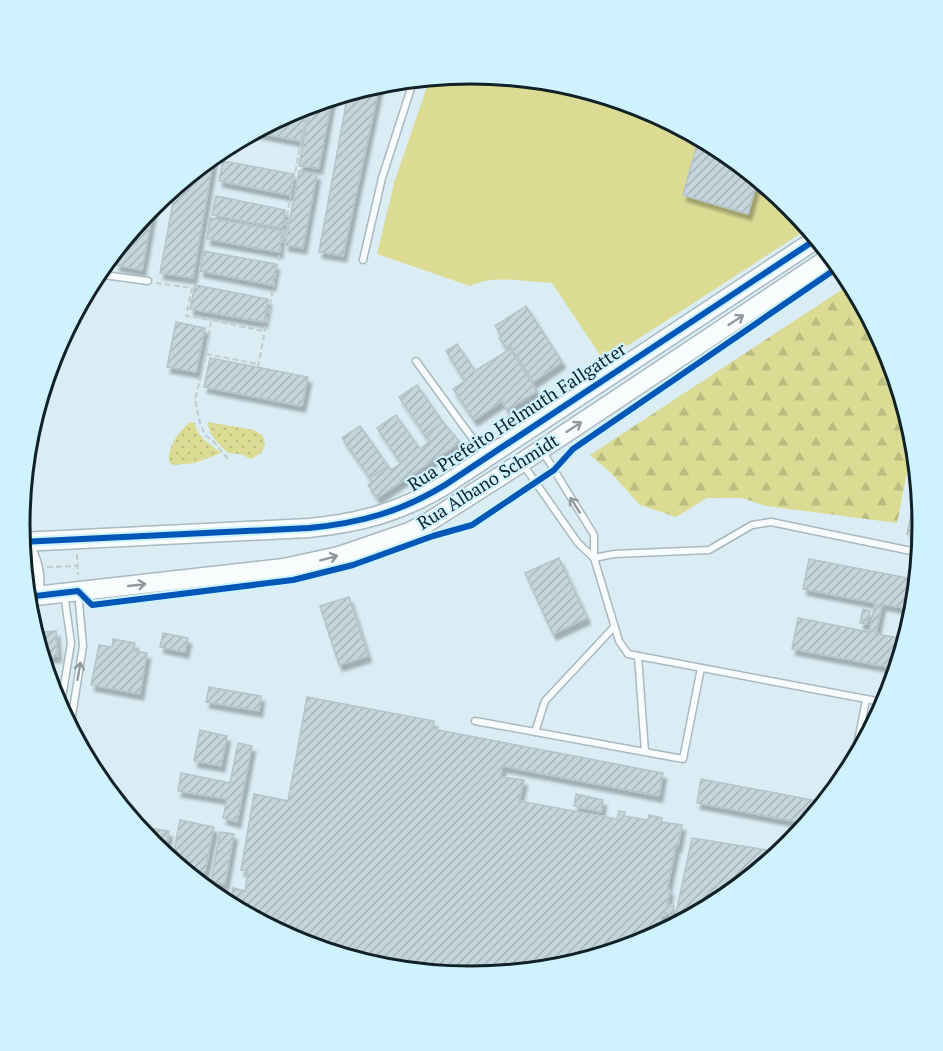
<svg xmlns="http://www.w3.org/2000/svg" width="943" height="1051" viewBox="0 0 943 1051" font-family="'PT Serif',serif">
<style>
.grass{fill:url(#grass-dots)}
.forest{fill:url(#forest-firs)}
.pitch{fill:#dbdb94}
.building{fill:url(#building-hatch);stroke:#b4c4ca;stroke-width:1.5;filter:url(#shadow)}
.lines{fill:none;stroke-linecap:round;stroke-linejoin:round}
.lane-casing{stroke:#a8b9bf;stroke-width:9}
.street-casing{stroke:#a8b9bf;stroke-width:15}
.primary-casing{stroke:#a8b9bf;stroke-width:21}
.path{stroke:#c3cbce;stroke-width:2;stroke-dasharray:6 3;stroke-linecap:butt}
.lane{stroke:#f9fcfd;stroke-width:6}
.street{stroke:#f9fcfd;stroke-width:12}
.primary{stroke:#f9fcfd;stroke-width:18}
.cycleway-casing{stroke:#cff2ff;stroke-width:10}
.cycleway{stroke:#0057b8;stroke-width:6}
.oneway{stroke:#90999d}
.labels{text-anchor:middle;stroke-width:4.5;stroke-linejoin:round;paint-order:stroke}
.street-label{font-size:18px;fill:#102127;stroke:#cff2ff}
.rim{fill:none;stroke:#102127;stroke-width:3}
</style>
<defs>
<pattern id="grass-dots" width="8" height="8" patternUnits="userSpaceOnUse" patternTransform="scale(1.5)"><rect width="8" height="8" fill="#dbdb94"/><path d="M2 2h.1M6 6h.1" fill="none" stroke="#bbbc80" stroke-width="1.8" stroke-linecap="round"/></pattern>
<pattern id="forest-firs" width="22" height="20" patternUnits="userSpaceOnUse" patternTransform="scale(1.5)"><rect width="22" height="20" fill="#dbdb94"/><path d="M5 1l3.5 6h-7zM16 11l3.5 6h-7z" fill="#bbbc80"/></pattern>
<pattern id="building-hatch" width="6" height="6" patternUnits="userSpaceOnUse" patternTransform="scale(1.5)"><rect width="6" height="6" fill="#c4d5db"/><path d="M-1 1l2-2M0 6l6-6M5 7l2-2" fill="none" stroke="#a7b7bc"/></pattern>
<filter id="shadow"><feDropShadow dx="3.5" dy="6" stdDeviation="1.5" flood-color="#0004"/></filter>
</defs>
<rect width="100%" height="100%" fill="#daedf4"/>
<g class="grass">
<path d="M190,422L195,423C197,438 210,443 221,453L195,463L172,465L169,462C168,446 178,432 190,422Z"/>
<path d="M208,422L254,430L263,436L265,444L262,452L252,459L240,454L228,453C219,444 208,435 208,422Z"/>
</g>
<path class="forest" d="M852,283L889,353L915,438L918,469L908,467L897,523L766,506L742,498H707L676,517L640,505L611,473L590,455Z"/>
<path class="pitch" d="M472,74L560,82L645,108L723,150L791,206L809,228L604,361L552,283C527,282 493,274 470,286L377,254L394,183L430,78Z"/>
<g class="building">
<path d="M380,83L343,256L319,252L348,93Z"/>
<path d="M332,98L319,168L299,166L310,104Z"/>
<path d="M284,116L305,120L301,141L254,132Z"/>
<path d="M699,137L723,150L758,179L748,214L683,195Z"/>
<path d="M212,156H214L193,278L160,273L176,186Z"/>
<path d="M223,161L294,174L290,195L219,181Z"/>
<path d="M299,171L317,174L303,248L285,245Z"/>
<path d="M216,196L285,210L282,228L212,215Z"/>
<path d="M154,205L142,270L116,265L120,245Z"/>
<path d="M210,218L282,231L279,252L207,239Z"/>
<path d="M203,251L276,264L272,285L200,271Z"/>
<path d="M195,285L268,299L264,322L190,309Z"/>
<path d="M526,306L562,362L533,382L511,347L507,349L499,338L502,336L495,326Z"/>
<path d="M176,322L205,328L196,372L167,367Z"/>
<path d="M457,344L475,371L510,349L537,391L507,410L502,401L474,420L453,389L465,381L446,351Z"/>
<path d="M210,358L308,377L302,406L204,387Z"/>
<path d="M417,385L443,422L425,435L399,397Z"/>
<path d="M396,415L420,449L430,441L425,435L443,422L460,442L377,498L368,485L372,482L370,478L388,466L391,470L401,463L377,428Z"/>
<path d="M360,426L388,466L370,478L342,438Z"/>
<path d="M919,477L923,526L921,549L912,547L914,536L907,534Z"/>
<path d="M559,558L587,618L553,634L525,573Z"/>
<path d="M809,559L918,580L915,610L882,604L876,634L907,639L898,669L792,649L798,618L869,632L875,603L803,589Z"/>
<path d="M349,597L368,656L339,665L320,606Z"/>
<path d="M863,609L870,611L867,624L860,623Z"/>
<path d="M56,631L58,656L41,657L34,633Z"/>
<path d="M163,633L188,638L185,652L160,647Z"/>
<path d="M113,639L135,643L133,651L147,653L140,694L91,685L99,645L112,647Z"/>
<path d="M209,687L261,696L259,711L206,702Z"/>
<path d="M307,697L434,721L433,729L663,773L659,796L502,766L501,777L524,780L519,801L617,819L619,811L625,812L624,816L648,820L649,815L662,818L661,822L682,825L678,846H676L667,890H670L667,904L674,906L672,915L665,913V916H662L658,936L644,943L559,969L471,977L383,969L298,943L229,906L233,888L245,891L248,871L241,870L254,794L288,801Z"/>
<path d="M200,730L227,736L221,766L194,761Z"/>
<path d="M238,743L252,746L237,822L223,818L227,799L178,791L181,773L230,783Z"/>
<path d="M701,779L818,801L815,816L808,824L697,803Z"/>
<path d="M576,794L603,800L601,812L574,806Z"/>
<path d="M180,820L214,827L205,872L178,867L172,862Z"/>
<path d="M137,826L169,831L165,856L152,845Z"/>
<path d="M220,832L234,834L225,884L211,881Z"/>
<path d="M692,838L773,851V848L780,850V853H782L722,902L694,917L676,913Z"/>
</g>
<g class="lines">
<g class="lane-casing">
<g id="lane">
<path d="M363,260L382,178L414,79"/>
<path d="M96,274L148,281"/>
<path d="M416,361L486,457"/>
<path d="M543,452L594,535V558L619,641L628,654L887,703"/>
<path d="M522,463L578,543L594,558"/>
<path d="M594,558L614,554L709,550L752,525L771,522L921,553"/>
<path d="M638,656L645,752"/>
<path d="M60,710L71,643L64,593"/>
<path d="M475,721L683,759L701,668"/>
<path d="M70,728L83,646L78,592"/>
<path d="M535,732L545,701L614,627"/>
<path d="M853,766L866,700"/>
</g>
</g>
<g class="street-casing">
<path id="street" d="M21,539L23,491"/>
</g>
<g class="primary-casing">
<g id="primary">
<path d="M21,542L309,528C360,523 401,512 445,485L818,238"/>
<path d="M21,542C33,559 37,576 33,596"/>
<path d="M27,597L284,568L339,556L409,532L427,523L521,463L832,256"/>
</g>
</g>
<g class="path">
<path d="M156,283L192,288L186,316L211,320"/>
<path d="M206,354L211,320L263,331"/>
<path d="M258,367L308,105"/>
<path d="M228,459L214,442L205,435L200,423L195,400L206,354L258,364"/>
<path d="M77,554L78,575"/>
<path d="M47,567L77,566"/>
</g>
<use href="#lane" class="lane"/>
<use href="#street" class="street"/>
<use href="#primary" class="primary"/>
<g class="cycleway-casing">
<g id="cycleway">
<path d="M21,542L309,528C360,523 401,512 445,485L818,238"/>
<path d="M27,597L78,591L92,605L293,580L353,565L433,536L472,525L554,470L573,449L840,266"/>
</g>
</g>
<use href="#cycleway" class="cycleway"/>
</g>
<defs><path id="oneway-shaft" d="M-6 0H5M1.5-3L5.5 0L1.5 3" fill="none" stroke-width="1.6" stroke-linecap="round" stroke-linejoin="round" transform="scale(1.5)"/></defs>
<g class="oneway">
<use href="#oneway-shaft" transform="translate(736 320) rotate(-33)"/>
<use href="#oneway-shaft" transform="translate(574 427) rotate(-33)"/>
<use href="#oneway-shaft" transform="translate(575 505) rotate(-122)"/>
<use href="#oneway-shaft" transform="translate(329 558) rotate(-15)"/>
<use href="#oneway-shaft" transform="translate(137 585) rotate(-6)"/>
<use href="#oneway-shaft" transform="translate(79 671) rotate(-80)"/>
</g>
<g class="labels">
<g class="street-label">
<text transform="translate(517 417) rotate(-33)" y="6">Rua Prefeito Helmuth Fallgatter</text>
<text transform="translate(488 482) rotate(-32)" y="6">Rua Albano Schmidt</text>
</g>
</g>
<path d="M0 0H943V1051H0ZM30 525a441 441 0 1 1 882 0a441 441 0 1 1-882 0Z" fill="#cff2ff" fill-rule="evenodd"/>
<path class="rim" d="M30 525a441 441 0 1 1 882 0a441 441 0 1 1-882 0Z"/>
</svg>
